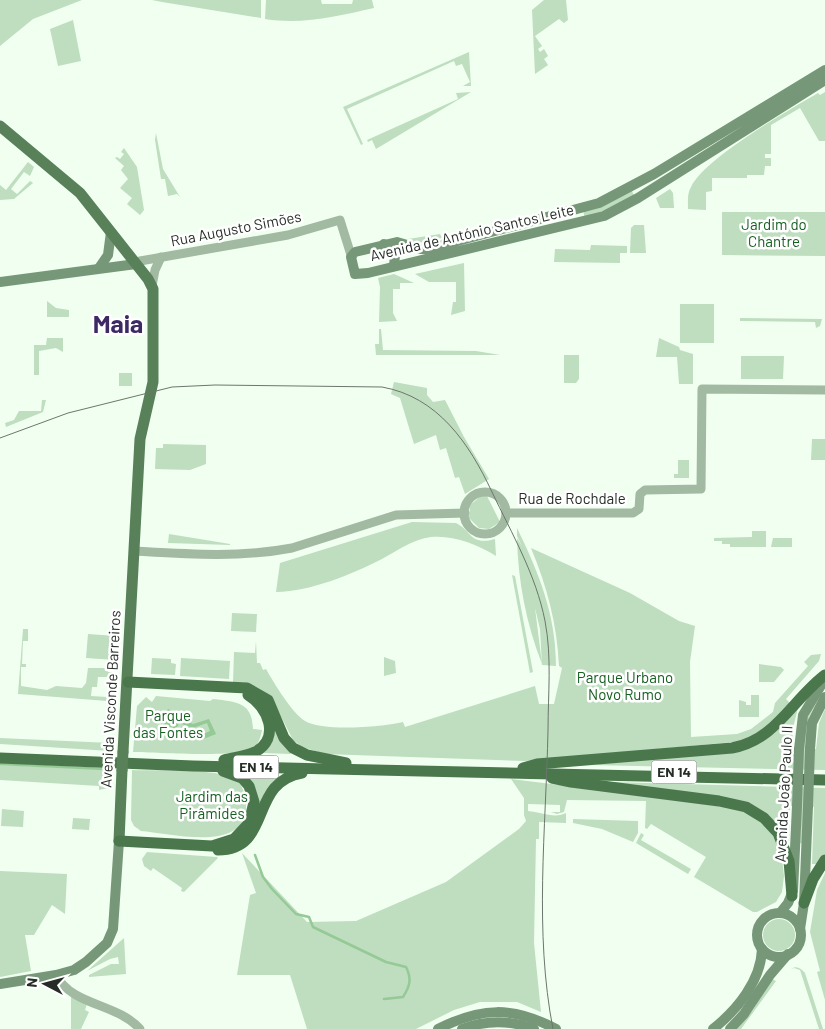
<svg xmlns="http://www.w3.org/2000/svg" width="825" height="1029" viewBox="0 0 825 1029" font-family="Barlow,sans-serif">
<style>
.green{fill:#bedebf}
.water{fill:#95c996}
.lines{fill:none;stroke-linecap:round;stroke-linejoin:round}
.stream{stroke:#95c996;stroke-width:2.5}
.tertiary{stroke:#a2b9a2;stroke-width:9}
.secondary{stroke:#779878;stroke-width:10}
.primary{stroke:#58815a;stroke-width:11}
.trunk{stroke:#4a774c;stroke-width:11}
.tram{stroke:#6c766c;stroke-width:1}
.secondary-bridge{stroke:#779878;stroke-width:10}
.primary-bridge{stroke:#58815a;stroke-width:11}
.labels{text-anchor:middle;stroke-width:5;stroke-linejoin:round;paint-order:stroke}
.shield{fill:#fff;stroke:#676c67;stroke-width:1}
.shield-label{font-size:14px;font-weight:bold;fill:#262d26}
.park-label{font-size:15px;fill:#155f20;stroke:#fff}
.street-label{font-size:15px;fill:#262d26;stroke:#fff}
.town-label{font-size:25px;font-weight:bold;fill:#3d2a65;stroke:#fff}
</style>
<rect width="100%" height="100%" fill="#f0fff0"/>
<g class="green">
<path d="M0,0H82L33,19L0,46Z"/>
<path d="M152,0H261V18L162,2Z"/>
<path d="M266,0H321L322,4H352L353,0H372L374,8C338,16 303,25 265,19Z"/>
<path d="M544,0H566L568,20L564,23L559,19L535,36L542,46L538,49L540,52L544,49L548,56L544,59L548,65L535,74L532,10Z"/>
<path d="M73,20L81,61L58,66L50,29Z"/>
<path d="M469,52L471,86H463L470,82L462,64L456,66L454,61L347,109L363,144L361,145L343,107Z"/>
<path d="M471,92L376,149L372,140L368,142L367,140L458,99L456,93Z"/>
<path d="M825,92V141H819L800,108L771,125V154H765V158H771V166H765L764,175H747V178H712V191L706,192V210L688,209C688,201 687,194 691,187C705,158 789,110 818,93L820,95Z"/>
<path d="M156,133L163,169L180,197L177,194L168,196L165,179H161L155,140Z"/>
<path d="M124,148L137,167L144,210L140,215L127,204L132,198L120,188L128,179L121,170L124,166L115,158L117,157L120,159L124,154L121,152Z"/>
<path d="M28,162L34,167L30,176L24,172L11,189L17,194L30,181L33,183L14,199L0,200V185L6,190Z"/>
<path d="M631,189L635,197L585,219L583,210Z"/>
<path d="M670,189L673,193L674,208H660L656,198Z"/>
<path d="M722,212H825V256L722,255Z"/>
<path d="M634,225H644L646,253H630L631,228Z"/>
<path d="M440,234L442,238L449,234L450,236L420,243L408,239Z"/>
<path d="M591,245L627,246V253H620V263L554,262L555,249L590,250Z"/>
<path d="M464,263L465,311L451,315L453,302H456V282H429L415,274Z"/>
<path d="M394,274L414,283H400V289H393V313L397,321L379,322L380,287L378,278Z"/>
<path d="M47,301L56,308L69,310V317H47Z"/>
<rect x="680" y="304" width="34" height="39"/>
<path d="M740,318L822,319L820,326L816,328L815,322L740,321Z"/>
<path d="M379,329H381L383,350L476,351L500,355H376L375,344H379Z"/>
<path d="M47,338H63V352L56,348L39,351V375H34V345H46Z"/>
<path d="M659,338L679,347L680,350L693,354V384H679L677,357H656Z"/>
<path d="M564,355H579V379L576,383H564Z"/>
<path d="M741,356H784L783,379H741Z"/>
<rect x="119" y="373" width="13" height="13"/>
<path d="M394,382L427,388V395L433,402L445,400L464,437L489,479L465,494L459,477L455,478L446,448L440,450L436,435L414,444L400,398L391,394Z"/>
<path d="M42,400H46L43,412L6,427L5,423L14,420L19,411H41Z"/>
<path d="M812,439H825V460H811Z"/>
<path d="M163,444L206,445V464L190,470L155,469L156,448H163Z"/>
<path d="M678,460H689V478H674V474H678Z"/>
<path d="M481,496H487L500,522L489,529L479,528L469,518L470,505Z"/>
<path d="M412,522L456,523C472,531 470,546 495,539L496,556C477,544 453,535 431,537C413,539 397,551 382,559C350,575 312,591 276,592L280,563Z"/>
<path d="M517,528C539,573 556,615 556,666L542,665L540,629L535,608L542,664C526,623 518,581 517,538L522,546L517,536Z"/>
<path d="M752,531H766V547H730V544H722V541H714V538L752,537Z"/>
<path d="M169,534L230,544V545L168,543Z"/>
<path d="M773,538H792V547H771Z"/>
<path d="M531,548L630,593L679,621L695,626L690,662L691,737L737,734L751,729L773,712L775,703L808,666L804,662L811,655L821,654L819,661L786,699L791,704L770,727L745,741L525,761L325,754L302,747L293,740L270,695L233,683L234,652L255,653L256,641L257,663H260L263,670L266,669C274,683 292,713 305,721C323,732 383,727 403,722L405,727L535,686L539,704H554L562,668L559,666C557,623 547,587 531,548Z"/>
<path d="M512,575L515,576L533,672L530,673Z"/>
<path d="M232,613L257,614L256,632L231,631Z"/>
<path d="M23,629H28V641H23L22,664H26V667H21V686L47,690L56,686L82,688L86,683L88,668H108V672H114V677H98L97,687H92L91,696L107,697V701L18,694Z"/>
<path d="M88,634L116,636L115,660L86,658Z"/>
<path d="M384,657L395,661L396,673L384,676Z"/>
<path d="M152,658L171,659V663L176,664L175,675L151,674Z"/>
<path d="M181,658L230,661L229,679L180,676Z"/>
<path d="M759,664L781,667L784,670L774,682H759Z"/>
<path d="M825,686L809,717L806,749H816L819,723L825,709V770L590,765L728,752L798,708L793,728L792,749H803L807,717Z"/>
<path d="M236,689C266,688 269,714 278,734C282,741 289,748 291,754L262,753C283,725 269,698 236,689Z"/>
<path d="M751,695H759V717H739V700L746,702V705H751Z"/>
<path d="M156,696L210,701L213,699C239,702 252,703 253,729L262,730C261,735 259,743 255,747C242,759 155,752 133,752L137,706L146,697L152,702Z"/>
<path d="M0,738L111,743L110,751L0,744Z"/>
<path d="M0,765L109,770L108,788L99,790V786L0,780Z"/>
<path d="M132,770C155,771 217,768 235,779C243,784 246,797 246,806C246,854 170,833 141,831L134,826L131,820Z"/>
<path d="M245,775L279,776L257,818L252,824Z"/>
<path d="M511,779L641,795L746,810L774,833L782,858L784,876L782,892L776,902L757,912H753L694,877L706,857L651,824L647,829L645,828L646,801L567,800L564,812L557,814L551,812H560V805L528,804V811C541,812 555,819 566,813V823L539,822V839H536L534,943L541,1012L517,1002H480L454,1010L416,1029H307L290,975H237L250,895L256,893L242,853L307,922L356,921L446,882L519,829L526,821L524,815V798Z"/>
<path d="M611,782L825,788V854L818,864H812L814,807L804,806L803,844L800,843L801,806H790L789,844H786L761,812Z"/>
<path d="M2,809L24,811L23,827L1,826Z"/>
<path d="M73,818L90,819L89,830L72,829Z"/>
<path d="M573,819L638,821V833L633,842L602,829L573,823Z"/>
<path d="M641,833L644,835L641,840L691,869L688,874L636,843Z"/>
<path d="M147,852L217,857L218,858L184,892L181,891L182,888L153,868L151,871L144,866L142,859Z"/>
<path d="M0,871L67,874L65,914L52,905L34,935H25L31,971L0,977Z"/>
<path d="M825,873V1000L817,972L820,971L810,932L817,890Z"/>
<circle cx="779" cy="935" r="16"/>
<path d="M124,938L126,974L89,977V975L111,964H119L118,957L110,959L87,971Z"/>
<path d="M794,968L791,969C797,965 801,969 805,973L823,1029H819L800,970Z"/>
<path d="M772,979L776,981L741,1029H736L753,1010Z"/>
<path d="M71,997L87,1004L85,1010L89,1012L81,1029H71Z"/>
</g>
<path class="water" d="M168,709L179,714L183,713L181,719L193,724L209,719L216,734L201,740L199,736L210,731L207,723L193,728L179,723L176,730L158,722L163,721Z"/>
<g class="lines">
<g class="stream">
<path d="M0,764L104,769"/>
<path d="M255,855L263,877L272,889L296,914L309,917L313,927L386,962L406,967C412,979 410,986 403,997L384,999"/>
</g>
<g class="tertiary">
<path d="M136,264L140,261L288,235L340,220L351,255"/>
<path d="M152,286L155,270L161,257"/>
<circle cx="485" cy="513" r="21"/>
<path d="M506,513H633L639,509L640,494L645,490L701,489L702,389L825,390"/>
<path d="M134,551C186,554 240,558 292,548L396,515L465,513"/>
<path d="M56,975C72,1006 117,1003 140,1029"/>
</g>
<g class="secondary">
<path d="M825,70L654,174L599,203L428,249H421L397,242L355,252L351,257L355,274L368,273L604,216L638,198L825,80"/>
<path d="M384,244L393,248L395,255L394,266"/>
<path d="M99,268L108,255L111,232"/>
<path d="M0,282L136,264"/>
<path d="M799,749L803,715L825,679"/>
<path d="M810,749L812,723L825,697"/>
<path d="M780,913L788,903L793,891L797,806"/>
<circle cx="779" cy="935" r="22"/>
<path d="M800,929L804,903L808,806"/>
<path d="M0,984L56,975L74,970L86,962L107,943L113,929L119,841"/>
<path d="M438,1029C481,1007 513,1006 556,1029"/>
<path d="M462,1029C486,1020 510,1020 534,1029"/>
<path d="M713,1029C737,1010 761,981 762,949"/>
<path d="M730,1029L744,1014L770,975L788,954"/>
</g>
<g class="primary">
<path d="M0,126L80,193L148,279L153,289V382L140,439L123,752"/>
<path d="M119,841L122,770"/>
</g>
<g class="trunk">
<path d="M128,682L247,688L268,700L284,738L293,748L307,755L346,763"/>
<path d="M0,758L193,766L825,780"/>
<path d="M224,760C234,757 245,757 255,752C281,738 268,707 248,695"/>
<path d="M523,768L537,764L732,748C776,740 792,700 825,675"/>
<path d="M552,778L571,782L719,801L746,807L764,818L778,833L789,861L792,896"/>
<path d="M119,841L212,846L234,839L249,823L254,802L249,786L242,778L223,771"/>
<path d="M218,850C273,850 248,782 302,773"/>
<path d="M804,903L813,879L825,860"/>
</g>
<path class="tram" d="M0,438L68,413L172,387L215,385L382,387C438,397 469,443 492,492C512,534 536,575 545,621C552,657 548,694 548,730C546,829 534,932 553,1029"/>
<g class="secondary-bridge">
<path d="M797,806L799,749"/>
<path d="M808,806L810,749"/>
</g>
<path class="primary-bridge" d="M122,770L123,752"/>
</g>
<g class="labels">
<g class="shield">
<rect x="233.5" y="755.5" width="45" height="23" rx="4"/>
<rect x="651.5" y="760.5" width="45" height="23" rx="4"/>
</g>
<g class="shield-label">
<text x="256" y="772">EN 14</text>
<text x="674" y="777">EN 14</text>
</g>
<g class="park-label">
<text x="774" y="230">Jardim do<tspan x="774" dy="17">Chantre</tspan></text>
<text x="625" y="683">Parque Urbano<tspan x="625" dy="17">Novo Rumo</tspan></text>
<text x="168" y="721">Parque<tspan x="168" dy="17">das Fontes</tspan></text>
<text x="212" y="802">Jardim das<tspan x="212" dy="17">Pirâmides</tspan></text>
</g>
<g class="street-label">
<text transform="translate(236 229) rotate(-11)" y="5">Rua Augusto Simões</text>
<text transform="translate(472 233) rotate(-13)" y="5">Avenida de António Santos Leite</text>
<text x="572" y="504">Rua de Rochdale</text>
<text transform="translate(111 699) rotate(-87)" y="5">Avenida Visconde Barreiros</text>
<text transform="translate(784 794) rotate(-87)" y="5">Avenida João Paulo II</text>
</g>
<g class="town-label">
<text x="118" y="333">Maia</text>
</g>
</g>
<g transform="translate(45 984) rotate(276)" stroke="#ffffff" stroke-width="4" paint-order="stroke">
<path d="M0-4L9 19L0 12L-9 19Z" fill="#262d26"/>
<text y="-8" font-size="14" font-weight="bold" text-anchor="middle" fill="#262d26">N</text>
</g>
</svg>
